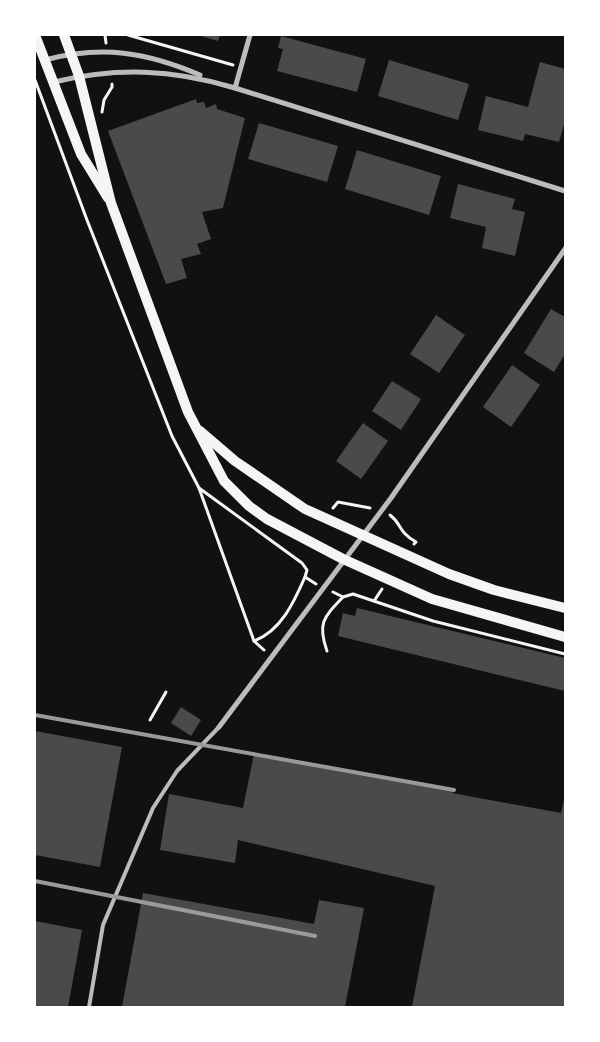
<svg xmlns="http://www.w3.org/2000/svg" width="600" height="1042" viewBox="0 0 600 1042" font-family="Overpass,sans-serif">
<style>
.building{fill:#4a4a4a}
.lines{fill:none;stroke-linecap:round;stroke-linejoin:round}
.path{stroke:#f5f5f5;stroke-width:3}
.service{stroke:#bcbcbc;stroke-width:4}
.minor{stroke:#bcbcbc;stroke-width:5}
.secondary{stroke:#f5f5f5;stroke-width:10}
.rail{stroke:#9a9a9a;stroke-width:4}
</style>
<rect width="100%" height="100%" fill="#111"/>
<g class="building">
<path d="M198,35H220L218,41Z"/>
<path d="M281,36L366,59L357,92L277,71L283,49L278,48Z"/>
<path d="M389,60L469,84L458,120L378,96Z"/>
<path d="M540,62L565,69V121L559,142L525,134L523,141L478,130L486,96L528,107Z"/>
<path d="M196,99L197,103L204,102L206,108L216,104L217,109L245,118L223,208L202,212L211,239L197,244L201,254L181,259L187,278L166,284L108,131Z"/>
<path d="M259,123L338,146L327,182L248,159Z"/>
<path d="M357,150L441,176L429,215L345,189Z"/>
<path d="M458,184L515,199L512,209L525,212L515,256L482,248L486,227L450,218Z"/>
<path d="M551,309L565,317V354L554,372L524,353Z"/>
<path d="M436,315L465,335L439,373L410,354Z"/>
<path d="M512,365L540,385L511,427L483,407Z"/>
<path d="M392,381L421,399L401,430L372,411Z"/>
<path d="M363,423L388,441L361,479L336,461Z"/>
<path d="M357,608L565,658V691L338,636L343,613L355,616Z"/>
<path d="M181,707L201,720L191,736L171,723Z"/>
<path d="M35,731L122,747L100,867L35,855Z"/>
<path d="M254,754L454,790L452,793L561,813L565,795V1007H412L435,886L238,840L235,863L160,850L169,794L243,808Z"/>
<path d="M143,893L314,924L319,900L364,908L345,1007H122Z"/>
<path d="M35,921L82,930L68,1007H35Z"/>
</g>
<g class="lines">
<g class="path">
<path d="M105,35L106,43"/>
<path d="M128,35L233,65"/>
<path d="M35,80L87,220L172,436L199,488L302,563L307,570L305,577L316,584"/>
<path d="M102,112L104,100L112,87V84"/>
<path d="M199,488L254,641L264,650"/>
<path d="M333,508L338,502L370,508"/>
<path d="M390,515C402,524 398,532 416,542L414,544"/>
<path d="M333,592L343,597L353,594L433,621L565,654"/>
<path d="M374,601L382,589"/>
<path d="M254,641C281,631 294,602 305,577"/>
<path d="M327,651C317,623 324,617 343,597"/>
<path d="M150,720L166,692"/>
</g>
<path class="service" d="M89,1007L103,925L153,808L177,771L219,727"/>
<g class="minor">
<path d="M45,60C102,45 146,52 200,75"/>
<path d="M54,82C117,67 172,69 235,88L565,191"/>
<path d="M235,88L250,35"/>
<path d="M219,727L391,498L565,249"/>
</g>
<g class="secondary">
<path d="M35,35L81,154L108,198"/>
<path d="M64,35L79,76L111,203L188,412L224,481L249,506L267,519L343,559L432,599L565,637"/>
<path d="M200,431L235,461L305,509L449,574L494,590L565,608"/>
</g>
<g class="rail">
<path d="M35,715L454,790"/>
<path d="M35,881L315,936"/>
</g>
</g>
<rect width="600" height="1042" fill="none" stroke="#ffffff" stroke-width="72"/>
</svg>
